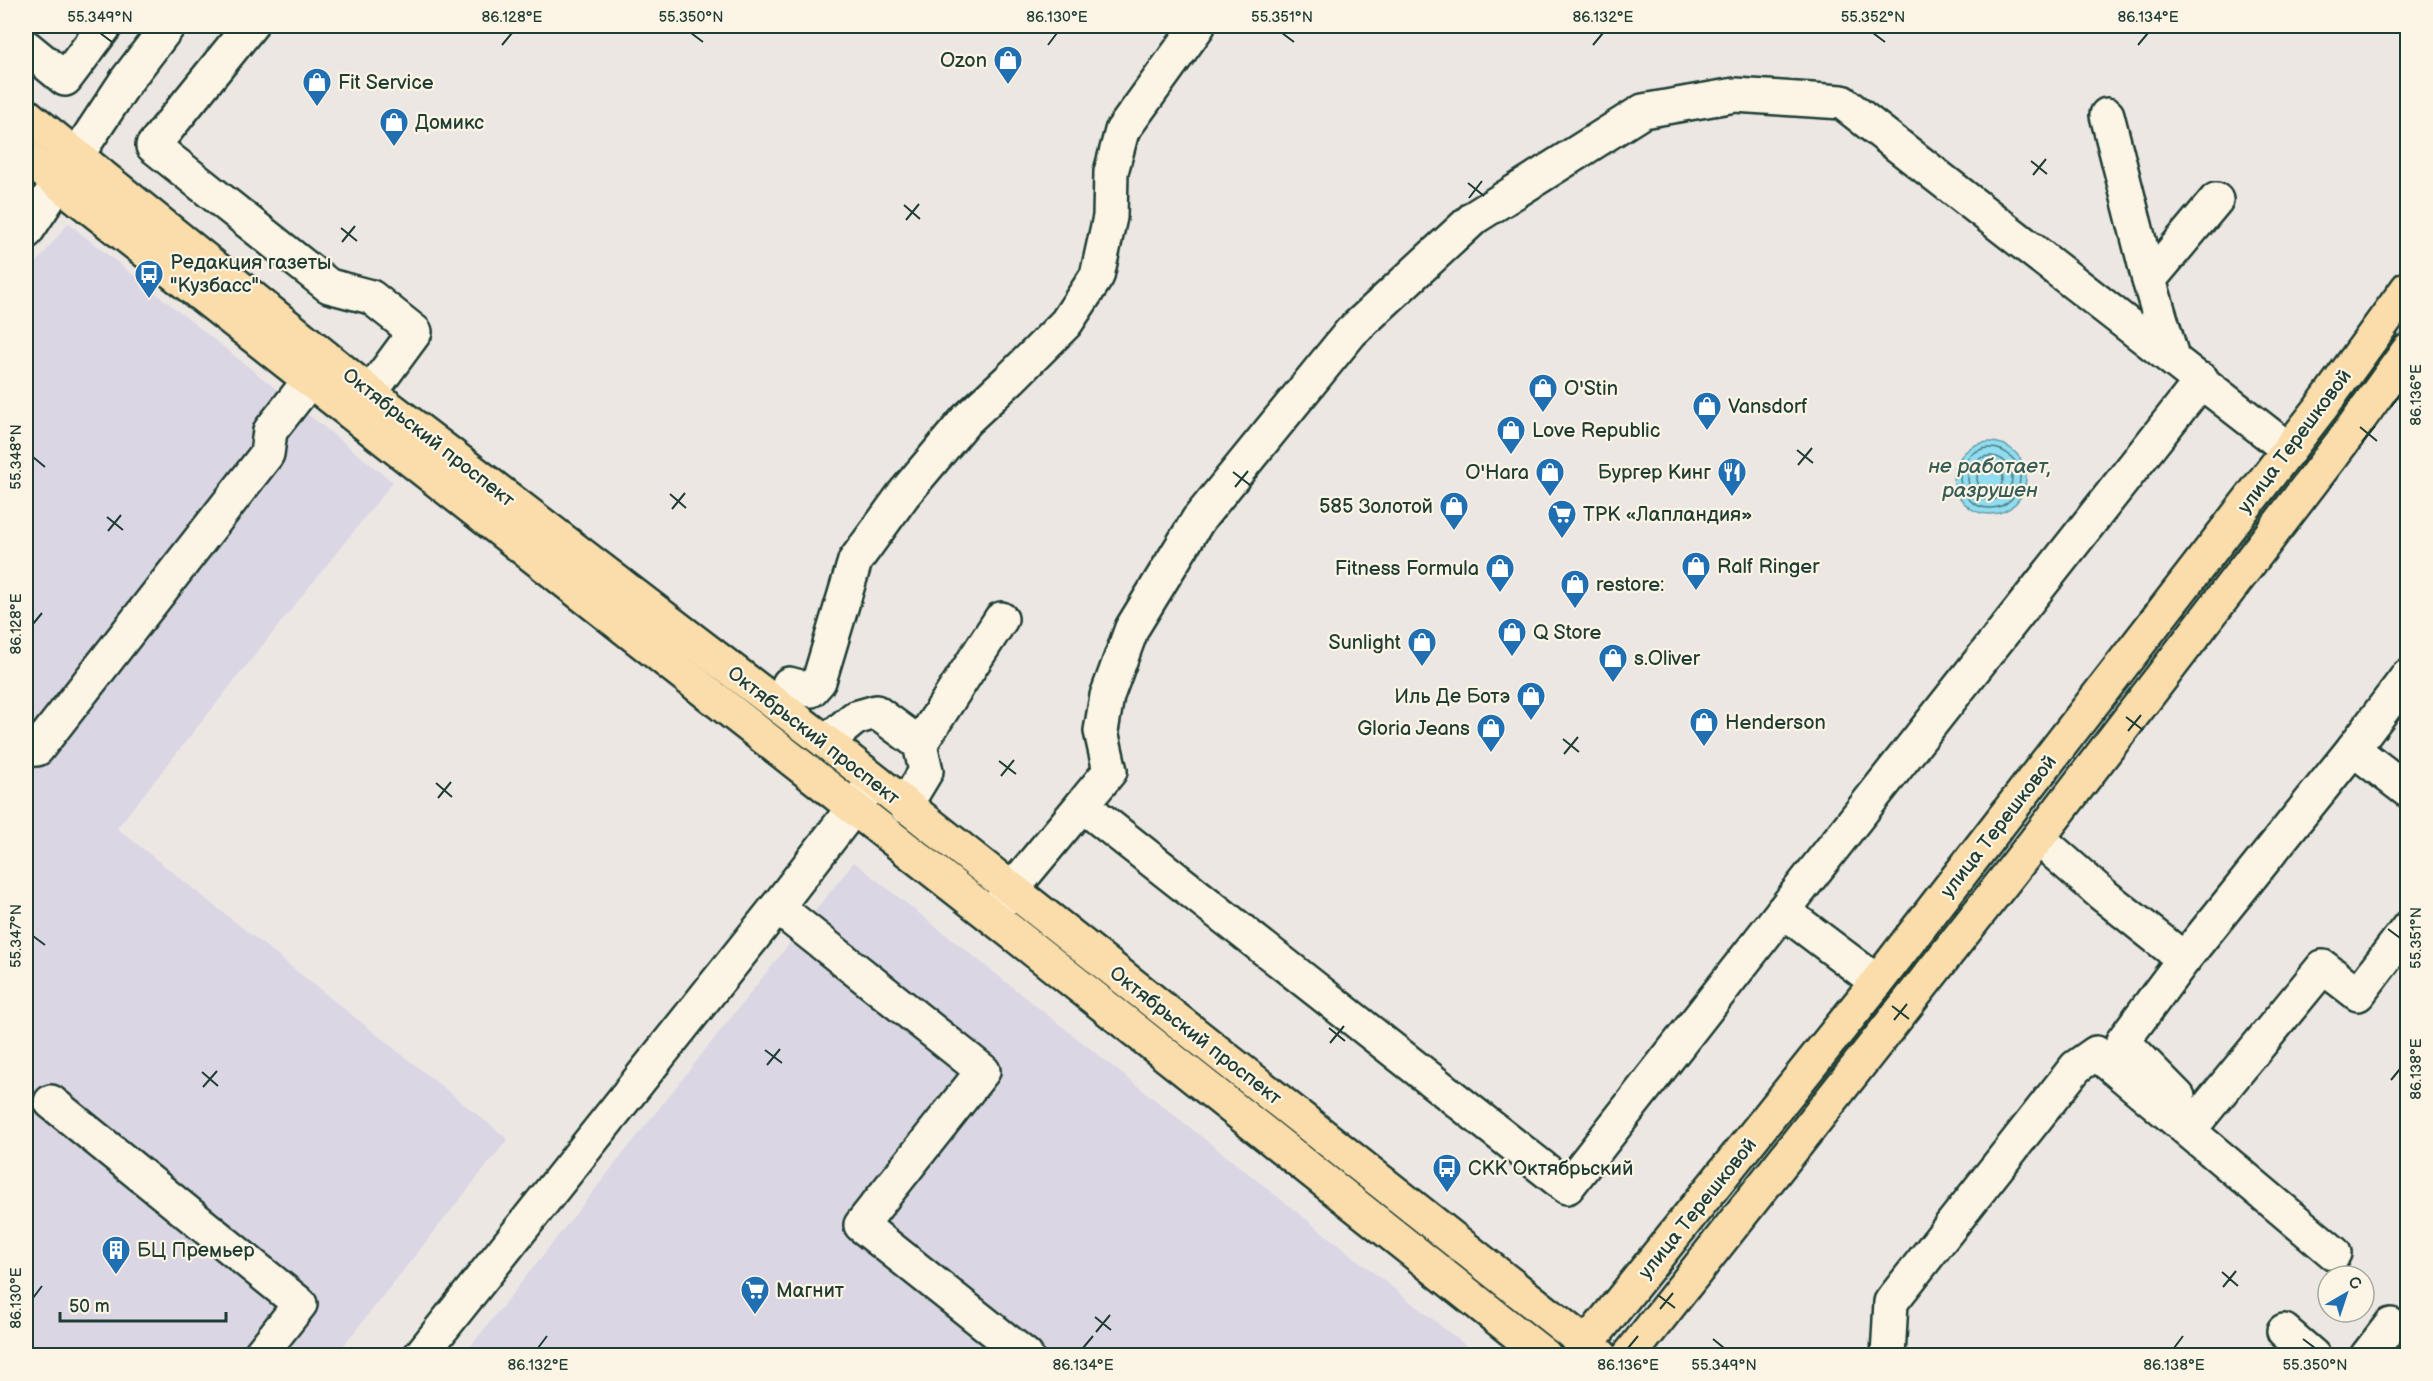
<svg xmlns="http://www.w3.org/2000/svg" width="2433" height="1381" viewBox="0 0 2433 1381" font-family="'Balsamiq Sans',sans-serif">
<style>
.built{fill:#dbd6e3}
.water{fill:#90dcf0;stroke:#639ca5;stroke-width:1.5}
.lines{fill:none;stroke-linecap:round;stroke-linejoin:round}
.shore{stroke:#4c7d7f;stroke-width:1.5}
.minor-casing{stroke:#1f3d34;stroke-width:38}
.major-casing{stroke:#1f3d34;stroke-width:38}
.minor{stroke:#fcf5e5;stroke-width:33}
.major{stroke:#faddab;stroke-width:33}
.ticks{fill:none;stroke:#1f3d34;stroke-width:2}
.labels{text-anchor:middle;stroke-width:4.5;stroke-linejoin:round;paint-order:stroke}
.poi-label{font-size:20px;fill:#1f3d34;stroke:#fcf5e5;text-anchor:start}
.street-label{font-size:20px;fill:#1f3d34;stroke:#fcf5e5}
.water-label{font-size:21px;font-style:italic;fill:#365d5a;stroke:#fcf5e5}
.neatline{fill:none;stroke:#1f3d34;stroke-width:2}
.ticks-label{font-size:15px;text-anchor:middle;fill:#1f3d34}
</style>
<rect width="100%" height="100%" fill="#ede7e4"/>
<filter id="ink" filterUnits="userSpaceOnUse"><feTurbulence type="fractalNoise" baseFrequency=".0167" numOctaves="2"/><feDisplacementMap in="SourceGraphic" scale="12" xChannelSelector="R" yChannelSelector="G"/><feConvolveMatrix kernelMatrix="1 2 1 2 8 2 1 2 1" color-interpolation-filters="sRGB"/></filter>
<g filter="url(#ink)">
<g class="built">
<path d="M68,223L393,482L117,828L508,1139L336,1355H26V276Z"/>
<path d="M854,862L1478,1355L463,1356Z"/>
</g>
<circle class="water" cx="1990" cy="478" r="36"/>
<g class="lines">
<g class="shore">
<circle cx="1990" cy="478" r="30"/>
<circle cx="1990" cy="478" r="22"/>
<circle cx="1990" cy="478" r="13"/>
</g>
<g class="minor-casing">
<g id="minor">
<path d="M250,26L153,146L329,286L371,297L415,332L370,393"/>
<path d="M26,47L65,79L105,26"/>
<path d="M2107,115L2149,280"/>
<path d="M26,232L126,81L168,26"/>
<path d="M2172,357L2149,280L2216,200"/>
<path d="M2202,380L1783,911L1567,1187L1082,805L1110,771L1101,731L1107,696L1132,628L1198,520L1351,332L1475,217L1643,111L1735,95L1842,102L2289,450"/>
<path d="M789,684L811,690L819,681L855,561L903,495L966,420L1011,378L1066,323L1097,276L1110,217L1111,172L1122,131L1198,26"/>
<path d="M826,742L855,718L876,712L920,744L926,771L905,806"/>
<path d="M920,744L1001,619"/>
<path d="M37,749L267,454L270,431L310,380"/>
<path d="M2353,749L2408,676"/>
<path d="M2038,838L2102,894L2184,959L2353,749L2408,791"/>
<path d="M777,907L983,1071L861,1225L1026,1356"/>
<path d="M1783,911L1877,982"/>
<path d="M993,912L1082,805"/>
<path d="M2178,1097L2123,1041L2184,959"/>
<path d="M51,1102L300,1304L259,1356"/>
<path d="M2199,1118L2323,967L2358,994L2408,928"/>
<path d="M2284,1331L2313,1356"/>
<path d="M420,1356L777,907L871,785"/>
<path d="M1888,1356L1891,1302L2076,1067L2096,1053L2334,1253"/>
<path d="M2367,1356L2391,1325"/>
</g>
</g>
<g class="major-casing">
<g id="major">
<path d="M26,115L370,393L826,742L1601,1356"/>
<path d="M26,157L990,915L1545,1356"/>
<path d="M1577,1356L1877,982L2320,409L2408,288"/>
<path d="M1629,1356L2038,838L2349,433L2408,351"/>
</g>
</g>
<use href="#minor" class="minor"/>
<use href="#major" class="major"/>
</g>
</g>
<path class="ticks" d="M100,33L112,42M691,33L703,42M1282,33L1294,42M1873,33L1885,42M502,45L512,33M1048,45L1057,33M1593,45L1603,33M2138,45L2148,33M2031,161L2047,174M2033,175L2046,159M1468,183L1484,196M1469,198L1482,181M904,205L920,219M906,220L919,204M341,228L357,241M342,242L355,226M2391,407L2400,395M2360,427L2377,441M2362,442L2375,426M1797,450L1813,463M33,457L45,467M1798,465L1812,448M1233,472L1250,485M1235,487L1248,471M670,494L686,508M672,509L685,493M107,517L123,530M108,531L121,515M33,624L42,613M2126,717L2143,730M2128,731L2141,715M1563,739L1579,752M1564,754L1578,737M999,761L1016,774M1001,776L1014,760M436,783L452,797M438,798L451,782M2388,929L2400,938M33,936L45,945M1892,1006L1909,1019M1894,1020L1907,1004M1329,1028L1345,1041M1330,1043L1344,1026M765,1050L782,1063M767,1065L780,1049M202,1072L218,1086M2391,1080L2400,1069M203,1087L217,1071M2222,1272L2238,1286M2223,1287L2236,1271M1658,1295L1675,1308M33,1298L42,1286M1660,1309L1673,1293M1095,1317L1111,1330M1096,1332L1110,1315M1713,1339L1724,1348M2303,1339L2315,1348M538,1348L547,1336M1083,1348L1093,1336M1628,1348L1638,1336M2174,1348L2183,1336"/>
<defs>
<g id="shop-pin" transform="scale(1.5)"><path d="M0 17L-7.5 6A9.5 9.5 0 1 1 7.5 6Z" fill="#1f6fb2" stroke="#fcf5e5"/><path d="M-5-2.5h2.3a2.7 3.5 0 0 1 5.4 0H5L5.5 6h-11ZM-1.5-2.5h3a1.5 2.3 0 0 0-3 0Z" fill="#fff"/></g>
<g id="bus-pin" transform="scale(1.5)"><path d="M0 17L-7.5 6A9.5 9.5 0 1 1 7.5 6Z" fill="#1f6fb2" stroke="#fcf5e5"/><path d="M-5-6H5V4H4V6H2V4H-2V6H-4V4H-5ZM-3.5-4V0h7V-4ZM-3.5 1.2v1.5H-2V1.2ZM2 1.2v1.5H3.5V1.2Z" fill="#fff"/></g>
<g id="restaurant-pin" transform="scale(1.5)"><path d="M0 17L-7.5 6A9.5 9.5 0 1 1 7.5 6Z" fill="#1f6fb2" stroke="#fcf5e5"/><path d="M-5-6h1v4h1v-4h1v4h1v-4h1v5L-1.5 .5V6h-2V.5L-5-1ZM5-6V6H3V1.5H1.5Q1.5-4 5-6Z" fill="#fff"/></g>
<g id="supermarket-pin" transform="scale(1.5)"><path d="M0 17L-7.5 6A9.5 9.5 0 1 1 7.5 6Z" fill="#1f6fb2" stroke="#fcf5e5"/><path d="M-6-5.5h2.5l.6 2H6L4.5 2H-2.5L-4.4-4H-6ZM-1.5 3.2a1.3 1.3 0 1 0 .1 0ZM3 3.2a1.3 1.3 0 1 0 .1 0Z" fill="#fff"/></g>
<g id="building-pin" transform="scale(1.5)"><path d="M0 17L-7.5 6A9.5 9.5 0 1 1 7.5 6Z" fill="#1f6fb2" stroke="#fcf5e5"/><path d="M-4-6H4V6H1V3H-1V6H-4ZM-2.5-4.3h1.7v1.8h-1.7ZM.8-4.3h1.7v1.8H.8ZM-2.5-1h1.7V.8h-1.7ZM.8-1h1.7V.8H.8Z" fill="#fff"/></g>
</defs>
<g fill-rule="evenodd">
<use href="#shop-pin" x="1008" y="60"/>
<use href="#shop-pin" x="317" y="82"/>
<use href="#shop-pin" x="394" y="122"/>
<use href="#bus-pin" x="149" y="274"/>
<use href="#shop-pin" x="1543" y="388"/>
<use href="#shop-pin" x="1707" y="406"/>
<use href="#shop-pin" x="1511" y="430"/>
<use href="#shop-pin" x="1550" y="472"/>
<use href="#restaurant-pin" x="1732" y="472"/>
<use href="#shop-pin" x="1454" y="506"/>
<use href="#supermarket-pin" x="1562" y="514"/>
<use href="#shop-pin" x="1696" y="566"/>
<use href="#shop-pin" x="1500" y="568"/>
<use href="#shop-pin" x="1575" y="584"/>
<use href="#shop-pin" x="1512" y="632"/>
<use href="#shop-pin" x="1422" y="642"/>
<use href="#shop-pin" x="1613" y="658"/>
<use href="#shop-pin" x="1531" y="696"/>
<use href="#shop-pin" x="1704" y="722"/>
<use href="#shop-pin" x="1491" y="728"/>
<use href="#bus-pin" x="1447" y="1168"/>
<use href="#building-pin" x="116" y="1250"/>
<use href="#supermarket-pin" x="755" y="1290"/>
</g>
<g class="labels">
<g class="poi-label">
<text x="987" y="67" text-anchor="end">Ozon</text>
<text x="338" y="89">Fit Service</text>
<text x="415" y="129">Домикс</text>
<text x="170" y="269">Редакция газеты<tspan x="170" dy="23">"Кузбасс"</tspan></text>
<text x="1564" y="395">O'Stin</text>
<text x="1728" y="413">Vansdorf</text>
<text x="1532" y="437">Love Republic</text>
<text x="1529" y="479" text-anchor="end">O'Hara</text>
<text x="1711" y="479" text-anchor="end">Бургер Кинг</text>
<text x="1433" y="513" text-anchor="end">585 Золотой</text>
<text x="1583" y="521">ТРК «Лапландия»</text>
<text x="1717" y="573">Ralf Ringer</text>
<text x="1479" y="575" text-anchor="end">Fitness Formula</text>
<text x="1596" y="591">restore:</text>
<text x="1533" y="639">Q Store</text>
<text x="1401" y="649" text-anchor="end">Sunlight</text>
<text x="1634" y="665">s.Oliver</text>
<text x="1510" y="703" text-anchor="end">Иль Де Ботэ</text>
<text x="1725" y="729">Henderson</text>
<text x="1470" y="735" text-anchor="end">Gloria Jeans</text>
<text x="1468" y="1175">СКК Октябрьский</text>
<text x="137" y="1257">БЦ Премьер</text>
<text x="776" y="1297">Магнит</text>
</g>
<g class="street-label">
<text transform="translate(429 437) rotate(38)" y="7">Октябрьский проспект</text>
<text transform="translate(2294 441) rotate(-53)" y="7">улица Терешковой</text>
<text transform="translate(814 735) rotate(38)" y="7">Октябрьский проспект</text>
<text transform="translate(1998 826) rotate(-52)" y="7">улица Терешковой</text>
<text transform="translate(1196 1035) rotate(38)" y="7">Октябрьский проспект</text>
<text transform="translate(1697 1208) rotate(-51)" y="7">улица Терешковой</text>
</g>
<g class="water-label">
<text x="1990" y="473">не работает,<tspan x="1990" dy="24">разрушен</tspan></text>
</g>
</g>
<rect width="2433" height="1381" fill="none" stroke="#fcf5e5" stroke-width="66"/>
<g transform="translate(2346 1294) rotate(39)"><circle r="28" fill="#fcf5e5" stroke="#a4ab9e" stroke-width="1.5"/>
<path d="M0-4.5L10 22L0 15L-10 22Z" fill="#1f6fb2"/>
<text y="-9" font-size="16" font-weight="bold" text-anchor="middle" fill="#1f3d34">С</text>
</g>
<path d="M60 1312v9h166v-9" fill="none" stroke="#1f3d34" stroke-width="3"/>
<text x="69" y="1312" font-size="18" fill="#1f3d34" stroke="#fcf5e5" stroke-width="4.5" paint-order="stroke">50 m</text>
<rect x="33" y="33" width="2367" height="1315" class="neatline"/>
<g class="ticks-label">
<text x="100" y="22">55.349°N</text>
<text x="512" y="22">86.128°E</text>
<text x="691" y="22">55.350°N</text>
<text x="1057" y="22">86.130°E</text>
<text x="1282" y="22">55.351°N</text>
<text x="1603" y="22">86.132°E</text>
<text x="1873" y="22">55.352°N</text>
<text x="2148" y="22">86.134°E</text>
<text transform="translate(2416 395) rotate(-90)" y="5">86.136°E</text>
<text transform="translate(16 457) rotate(-90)" y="5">55.348°N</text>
<text transform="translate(16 624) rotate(-90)" y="5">86.128°E</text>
<text transform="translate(16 936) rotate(-90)" y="5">55.347°N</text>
<text transform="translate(2416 938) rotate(-90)" y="5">55.351°N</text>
<text transform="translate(2416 1069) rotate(-90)" y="5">86.138°E</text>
<text transform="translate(16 1298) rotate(-90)" y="5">86.130°E</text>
<text x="538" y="1370">86.132°E</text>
<text x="1083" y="1370">86.134°E</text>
<text x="1628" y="1370">86.136°E</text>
<text x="1724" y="1370">55.349°N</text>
<text x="2174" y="1370">86.138°E</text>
<text x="2315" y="1370">55.350°N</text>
</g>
</svg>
